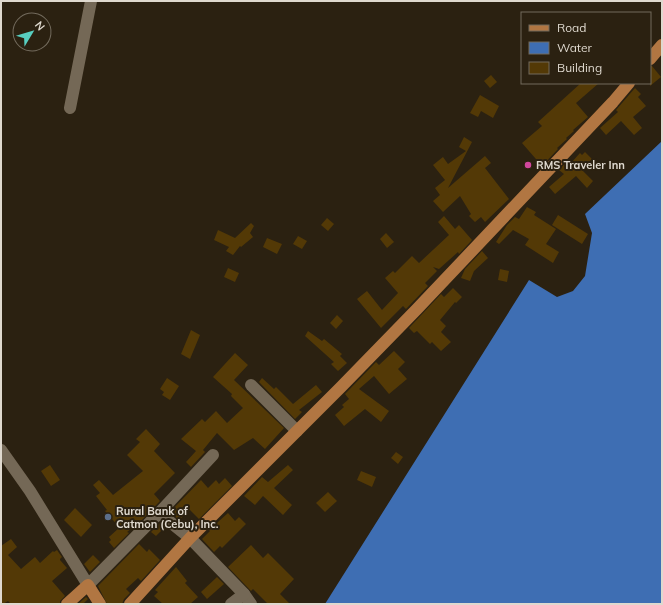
<svg xmlns="http://www.w3.org/2000/svg" width="663" height="605" viewBox="0 0 663 605" font-family="Mulish,sans-serif">
<style>
.water{fill:#3e6eb3}
.building{fill:#533906}
.lines{fill:none;stroke-linecap:round;stroke-linejoin:round}
.minor{stroke:#746856;stroke-width:12}
.major{stroke:#b17642;stroke-width:12}
.hotel-dot{fill:#d1479c;stroke:#2b2111;stroke-width:1.5}
.service-dot{fill:#5c6f8a;stroke:#2b2111;stroke-width:1.5}
.labels{text-anchor:middle;stroke-width:4;stroke-linejoin:round;paint-order:stroke}
.poi-label{font-size:11px;font-weight:bold;fill:#dfd9cf;stroke:#2b2111;text-anchor:start}
</style>
<rect width="100%" height="100%" fill="#2b2111"/>
<path class="water" d="M662,141V604H325L529,280L557,297L573,291L585,276L592,233L585,214Z"/>
<g class="building">
<path d="M650,66H652L661,77L650,86Z"/>
<path d="M491,75L497,82L490,88L484,81Z"/>
<path d="M581,83H599L576,103L588,117L573,130L574,131L566,138L567,139L557,148L558,149L542,166L522,143L542,126L538,122Z"/>
<path d="M635,88L641,94L638,97L646,106L633,117L642,128L634,135L621,121L606,135L600,128L618,112L616,110Z"/>
<path d="M480,95L499,106L493,118L481,111L478,117L470,113Z"/>
<path d="M464,137L472,142L448,188L485,156L491,163L485,168L509,199L485,222L481,217L475,222L469,216L471,214L460,196L443,212L433,201L440,195L435,188L445,180L433,165L443,157L448,164L466,151L459,147Z"/>
<path d="M585,152L592,159L581,169L593,181L587,188L576,176L555,194L549,187L564,174L559,170L568,160L571,163L580,153L582,155Z"/>
<path d="M527,207L536,212L534,215L556,229L546,244L559,252L553,263L525,245L529,239L513,230L499,244L496,242L507,225L515,217L519,219Z"/>
<path d="M558,215L588,234L582,244L552,225Z"/>
<path d="M444,216L455,229L459,225L472,240L459,254L458,252L439,269L433,267L437,271L425,283L428,286L406,309L403,306L381,328L357,299L367,291L382,310L398,293L385,278L393,271L395,273L412,256L419,263L449,235L438,222Z"/>
<path d="M327,218L334,224L328,231L321,225Z"/>
<path d="M251,223L254,226L250,233L253,237L241,247L240,246L233,255L226,251L229,247L214,240L218,230L235,238Z"/>
<path d="M386,233L394,242L387,248L380,239Z"/>
<path d="M298,236L307,241L302,249L293,244Z"/>
<path d="M267,238L282,244L277,254L263,247Z"/>
<path d="M482,251L488,258L474,271L470,281L461,278L465,269Z"/>
<path d="M228,268L239,273L235,282L224,277Z"/>
<path d="M500,269L509,271L507,282L498,280Z"/>
<path d="M453,288L462,297L456,303L455,302L440,320L446,326L441,332L451,342L441,351L432,342L430,344L417,331L414,333L409,328L441,294L444,297Z"/>
<path d="M337,315L343,321L336,329L330,323Z"/>
<path d="M191,330L200,335L190,359L181,354Z"/>
<path d="M308,331L322,341L324,339L342,354L340,356L347,363L338,371L331,364L334,362L305,336Z"/>
<path d="M394,351L405,362L398,369L407,379L389,394L374,376L359,389L389,411L381,422L365,409L344,426L335,415L344,407L342,405L349,399L345,394L376,362L379,365Z"/>
<path d="M235,353L248,365L234,380L284,428L265,449L253,438L234,450L217,433L203,450L205,452L191,467L186,462L196,451L181,439L202,419L205,422L216,411L227,423L243,408L231,396L232,394L213,377Z"/>
<path d="M167,378L179,386L170,400L162,395L164,392L160,389Z"/>
<path d="M262,378L274,389L276,387L293,404L316,385L322,392L299,410L302,412L295,419L259,382Z"/>
<path d="M146,429L160,444L154,451L175,473L154,494L160,501L141,521L127,532L129,533L114,548L109,542L111,540L109,537L119,528V527L105,511L107,510L96,496L100,493L93,485L99,480L113,495L143,471L127,455L140,442L136,439Z"/>
<path d="M396,452L403,457L398,464L391,458Z"/>
<path d="M50,465L60,480L51,486L41,471Z"/>
<path d="M288,465L293,470L274,488L292,505L283,515L263,496L255,505L244,496L262,477L268,482Z"/>
<path d="M361,471L376,477L372,487L357,480Z"/>
<path d="M225,478L232,486L199,519L190,510L179,520L170,512L201,480L208,488L216,480L219,484Z"/>
<path d="M328,492L337,501L325,512L316,503Z"/>
<path d="M75,508L92,525L81,537L64,520Z"/>
<path d="M228,513L235,521L239,517L246,524L222,548L220,546L214,552L202,539L210,531L209,530Z"/>
<path d="M160,523L165,527L156,536L151,532Z"/>
<path d="M11,539L17,547L8,555L21,569L35,557L40,563L53,551L54,552L57,550L59,553L62,557L60,559V560L67,568L52,581L65,596L60,601V604H11L8,601L3,604H1V546Z"/>
<path d="M139,544L147,552L149,549L160,560L141,581L138,578L126,589L130,593L124,599L122,604H107L98,586Z"/>
<path d="M251,545L263,558L268,553L294,579L280,594L290,604H268L253,589L251,591L228,567Z"/>
<path d="M93,555L100,562L90,572L84,564Z"/>
<path d="M176,567L187,581L185,583L198,597L190,604H163L154,596L158,592L155,590Z"/>
<path d="M217,577L224,584L207,599L201,592Z"/>
<path d="M86,597L88,599L83,604H78Z"/>
</g>
<g class="lines">
<g class="minor">
<path d="M70,108L91,1"/>
<path d="M251,385L297,431"/>
<path d="M1,450L30,491L88,585L159,513L190,538L244,594L251,604"/>
<path d="M159,513L213,455"/>
<path d="M231,604L244,594"/>
</g>
<g class="major">
<path d="M650,59L662,45"/>
<path d="M67,604L88,585L100,604"/>
<path d="M130,604L190,538L341,387L417,309L613,102L629,83"/>
</g>
</g>
<circle class="hotel-dot" cx="528" cy="165" r="4"/>
<circle class="service-dot" cx="108" cy="517" r="4"/>
<g class="labels">
<g class="poi-label">
<text x="536" y="169">RMS Traveler Inn</text>
<text x="116" y="515">Rural Bank of<tspan x="116" dy="13">Catmon (Cebu), Inc.</tspan></text>
</g>
</g>
<rect width="663" height="605" fill="none" stroke="#dfd9cf" stroke-width="4"/>
<rect x="521" y="12" width="130" height="72" fill="#2b2111" stroke="#736b5d"/>
<rect x="529" y="25" width="20" height="6" fill="#b17642" stroke="#736b5d"/>
<text x="557" y="32" font-size="12" fill="#dfd9cf">Road</text>
<rect x="529" y="42" width="20" height="12" fill="#3e6eb3" stroke="#736b5d"/>
<text x="557" y="52" font-size="12" fill="#dfd9cf">Water</text>
<rect x="529" y="62" width="20" height="12" fill="#533906" stroke="#736b5d"/>
<text x="557" y="72" font-size="12" fill="#dfd9cf">Building</text>
<g transform="translate(32 32) rotate(52)"><circle r="19" fill="#2b2111" stroke="#736b5d"/>
<path d="M0-3L7 15L0 10L-7 15Z" fill="#58cec0"/>
<text y="-6" font-size="11" font-weight="bold" text-anchor="middle" fill="#dfd9cf">N</text>
</g>
</svg>
